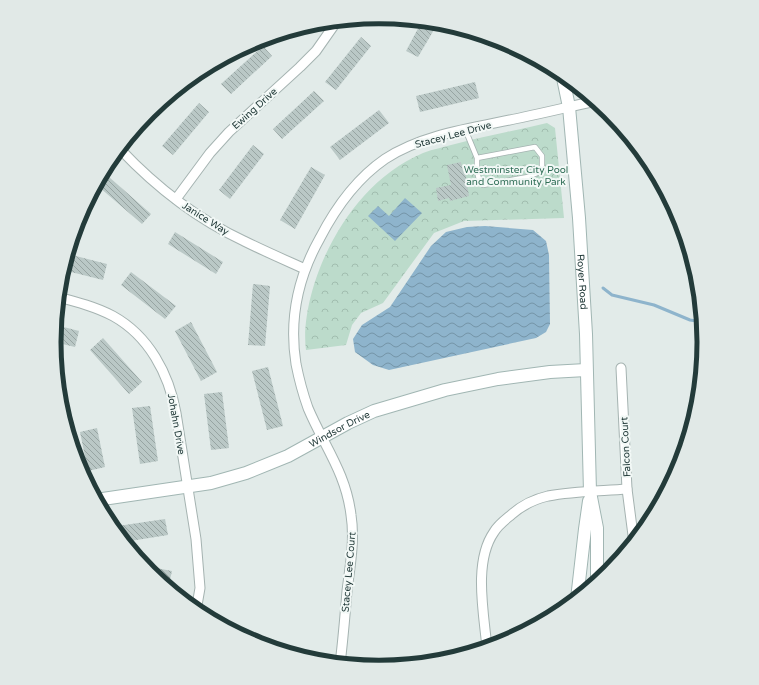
<svg xmlns="http://www.w3.org/2000/svg" width="759" height="685" viewBox="0 0 759 685" font-family="'Varela Round',sans-serif">
<style>
.park{fill:url(#park-crowns)}
.water{fill:url(#water-waves)}
.lines{fill:none;stroke-linecap:round;stroke-linejoin:round}
.stream{stroke:#8eb4cc;stroke-width:3}
.building{fill:url(#building-back-hatch)}
.lane-casing{stroke:#a5b3b1;stroke-width:6}
.street-casing{stroke:#a5b3b1;stroke-width:11}
.secondary-casing{stroke:#a1b6b3;stroke-width:14}
.lane{stroke:#fff;stroke-width:4.5}
.street{stroke:#fff;stroke-width:9}
.secondary{stroke:#fff;stroke-width:12}
.labels{text-anchor:middle;stroke-width:4;stroke-linejoin:round;paint-order:stroke}
.street-label{font-size:10px;fill:#233b3a;stroke:#f2f8f6}
.park-label{font-size:10px;fill:#306e57;stroke:#f2f8f6}
.rim{fill:none;stroke:#233b3a;stroke-width:5}
</style>
<defs>
<pattern id="park-crowns" width="20" height="18" patternUnits="userSpaceOnUse"><rect width="20" height="18" fill="#bcdbcb"/><path d="M2 6a3 3 0 1 1 6 0M12 15a3 3 0 1 1 6 0" fill="none" stroke="#a1bdaf"/></pattern>
<pattern id="water-waves" width="16" height="10" patternUnits="userSpaceOnUse"><rect width="16" height="10" fill="#8eb4cc"/><path d="M0 5q4-4 8 0t8 0" fill="none" stroke="#7494a7"/></pattern>
<pattern id="building-back-hatch" width="6" height="6" patternUnits="userSpaceOnUse"><rect width="6" height="6" fill="#bac8c6"/><path d="M-1 5l2 2M0 0l6 6M5-1l2 2" fill="none" stroke="#97a4a2"/></pattern>
</defs>
<rect width="100%" height="100%" fill="#e2ebe9"/>
<path class="park" d="M547,123L555,128L564,218L464,221L434,233L383,303L361,313L352,325L346,345L306,350C302,321 313,282 325,256C346,211 377,173 423,153C433,149 445,147 455,144C486,136 517,130 547,123Z"/>
<g class="water">
<path d="M405,198L422,213L395,241L368,216L378,206L389,216Z"/>
<path d="M485,226L533,230L546,241L549,255L550,324L546,332L536,338L389,370L373,365L355,352L353,339L362,325L390,307L431,246L446,232L467,227Z"/>
</g>
<g class="lines">
<path class="stream" d="M603,288L612,295L654,305L690,320L703,322"/>
</g>
<g class="building">
<path d="M422,21L438,23L418,57L406,51Z"/>
<path d="M361,37L371,46L336,90L325,82Z"/>
<path d="M263,46L272,56L231,94L221,84Z"/>
<path d="M475,82L479,98L420,112L416,96Z"/>
<path d="M314,91L324,101L282,139L273,129Z"/>
<path d="M199,103L209,112L173,155L162,146Z"/>
<path d="M379,110L389,123L340,160L330,147Z"/>
<path d="M253,145L264,154L230,199L219,190Z"/>
<path d="M461,162L463,171H465L469,196L450,201L449,198L438,201L436,188L451,185L447,165Z"/>
<path d="M311,167L325,175L295,229L280,220Z"/>
<path d="M109,177L151,214L142,224L99,187Z"/>
<path d="M175,232L223,262L216,274L168,244Z"/>
<path d="M68,254L107,264L103,280L63,270Z"/>
<path d="M131,272L176,306L165,319L121,285Z"/>
<path d="M253,284L270,286L265,346L248,345Z"/>
<path d="M191,322L217,372L201,381L175,331Z"/>
<path d="M56,325L79,331L75,347L54,342Z"/>
<path d="M103,338L142,382L129,394L90,350Z"/>
<path d="M268,367L283,426L267,430L252,371Z"/>
<path d="M222,392L229,448L211,450L204,394Z"/>
<path d="M150,406L158,461L140,464L132,408Z"/>
<path d="M97,428L105,467L88,471L80,432Z"/>
<path d="M165,519L168,535L124,542L120,537L118,526Z"/>
<path d="M156,568L172,571L168,588L154,576Z"/>
</g>
<g class="lines">
<g class="lane-casing">
<path id="lane" d="M465,129L477,158L535,147L542,156V171L528,177L483,185C476,178 477,168 477,158"/>
</g>
<g class="street-casing">
<g id="street">
<path d="M120,149C155,186 197,219 244,241C264,251 285,260 305,269"/>
<path d="M176,199L210,153L229,132L300,67L316,51L337,21"/>
<path d="M58,297C77,302 96,307 113,316C149,336 169,374 176,413L196,539L200,588L196,611"/>
<path d="M621,368L627,489L634,543"/>
<path d="M487,648C484,614 473,562 494,532C498,525 505,520 511,515C521,506 535,499 548,496C573,491 602,491 627,489"/>
<path d="M340,664C343,640 345,616 347,591C350,566 355,540 351,515C346,473 324,446 308,408C303,394 299,379 296,364C289,320 298,277 320,238C336,207 356,179 385,159C424,133 479,127 524,117C548,112 572,106 596,101"/>
</g>
</g>
<g class="secondary-casing">
<g id="secondary">
<path id="s1" d="M562,73L569,107L579,218L586,334L590,492L597,528V583"/>
<path id="s2" d="M96,500L211,483L246,473L288,456L348,423L374,411L445,390L498,379L550,372L586,370"/>
<path d="M577,599L585,529L589,501"/>
</g>
</g>
<use href="#lane" class="lane"/>
<use href="#street" class="street"/>
<use href="#secondary" class="secondary"/>
</g>
<g class="labels">
<g class="street-label">
<text transform="translate(254 108) rotate(-42)" y="4">Ewing Drive</text>
<text transform="translate(453 134) rotate(-15)" y="4">Stacey Lee Drive</text>
<text transform="translate(206 218) rotate(32)" y="4">Janice Way</text>
<text dy="4" stroke="none"><textPath href="#s1" startOffset="210">Royer Road</textPath></text>
<text transform="translate(177 424) rotate(80)" y="4">Johahn Drive</text>
<text dy="4" stroke="none"><textPath href="#s2" startOffset="256">Windsor Drive</textPath></text>
<text transform="translate(625 447) rotate(-93)" y="4">Falcon Court</text>
<text transform="translate(348 572) rotate(-85)" y="4">Stacey Lee Court</text>
</g>
<g class="park-label">
<text x="516" y="173">Westminster City Pool<tspan x="516" dy="12">and Community Park</tspan></text>
</g>
</g>
<path d="M0 0H759V685H0ZM61 342a318 318 0 1 1 636 0a318 318 0 1 1-636 0Z" fill="#e1e9e7" fill-rule="evenodd"/>
<path class="rim" d="M61 342a318 318 0 1 1 636 0a318 318 0 1 1-636 0Z"/>
</svg>
